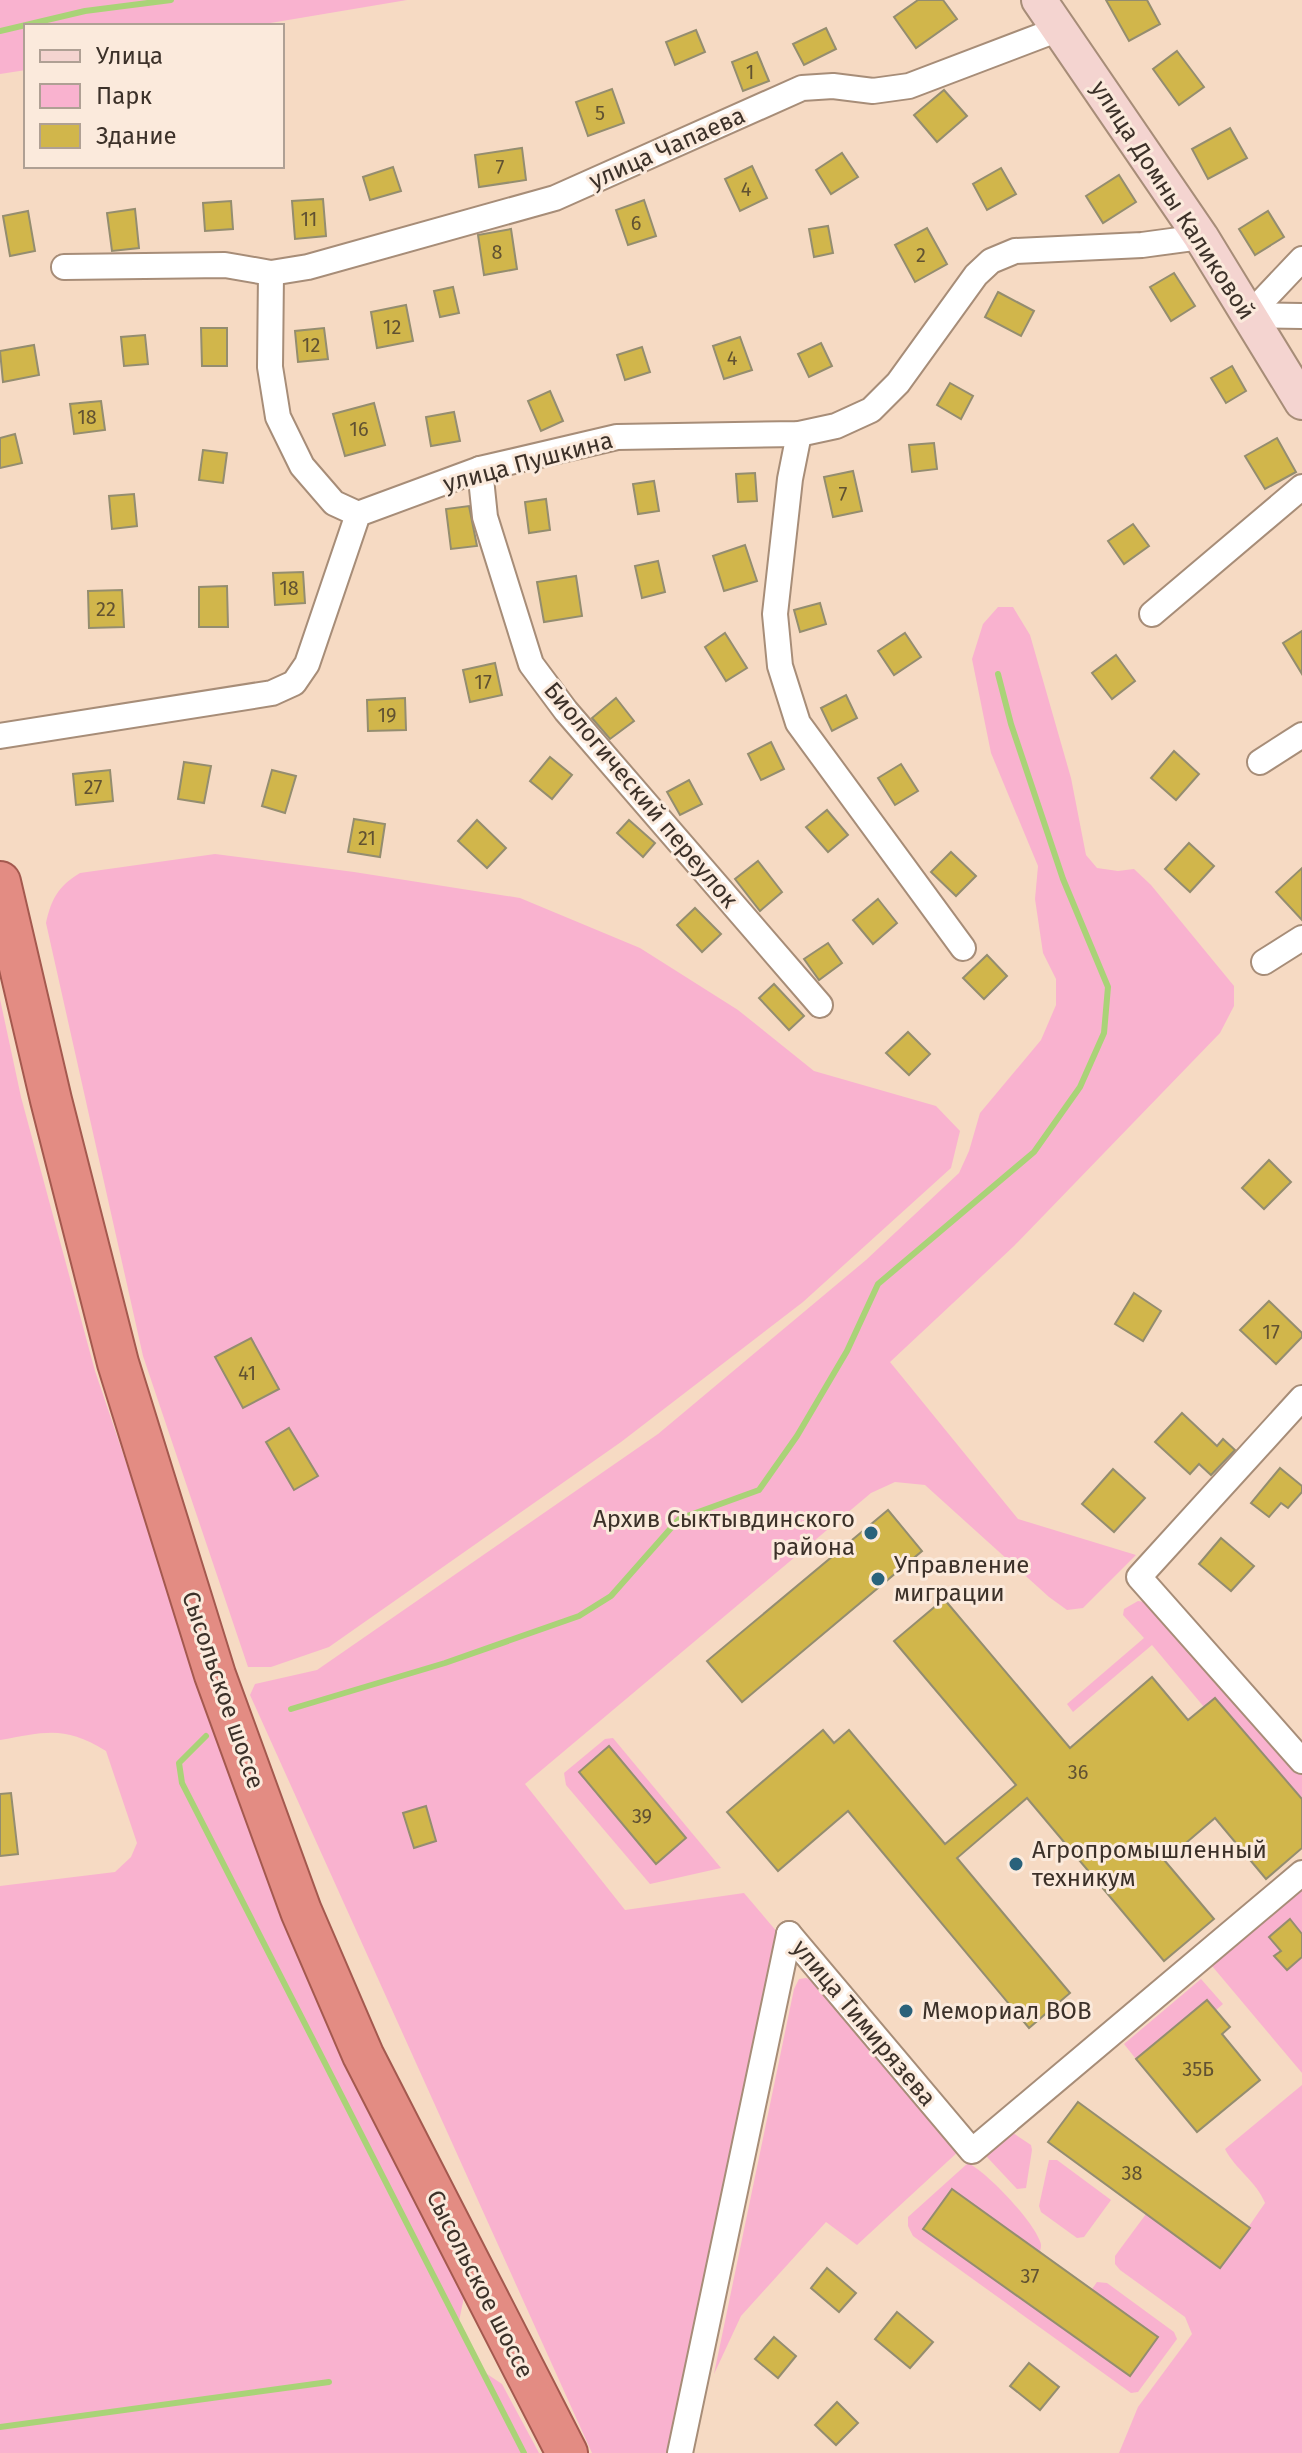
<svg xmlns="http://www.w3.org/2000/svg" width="1302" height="2453" viewBox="0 0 1302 2453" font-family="'Fira Sans',sans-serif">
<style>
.green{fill:#f9b2cf}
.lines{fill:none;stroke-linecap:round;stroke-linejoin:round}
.stream{stroke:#a9d377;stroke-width:6}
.building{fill:#d1b64b;stroke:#948d6f;stroke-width:2}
.minor-casing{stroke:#a78d78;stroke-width:28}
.secondary-casing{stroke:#a78d78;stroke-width:38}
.trunk-casing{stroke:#a4594f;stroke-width:44}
.minor{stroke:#fff;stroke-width:24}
.secondary{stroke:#f4d4d0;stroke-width:34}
.trunk{stroke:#e38c83;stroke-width:40}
.poi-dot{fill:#29627b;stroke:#fbeadc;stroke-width:3}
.labels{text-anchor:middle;stroke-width:6;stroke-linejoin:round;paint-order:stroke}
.number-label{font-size:20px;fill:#615232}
.street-label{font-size:24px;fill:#3c3129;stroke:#fbeadc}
.poi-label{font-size:24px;fill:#3c3129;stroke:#fbeadc;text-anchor:start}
</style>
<rect width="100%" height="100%" fill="#f6dac3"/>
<g class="green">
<path d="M0,0H407L253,26H26V70L0,74Z"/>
<path d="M998,607H1013L1030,635L1071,778L1086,855L1097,868L1118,871L1134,869L1151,885L1234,986V1006L1220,1033L1014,1246L890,1362L1018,1519L1136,1555L1083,1608L1067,1610L1049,1597L925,1485L895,1482L871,1493L525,1784L625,1910L744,1893L778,1933L669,2453H592L250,1695L255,1684L317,1670L658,1434L866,1260L959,1173L969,1151L980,1113L1041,1040L1056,1005V979L1043,953L1035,899L1038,866L991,753L972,659L983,624Z"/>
<path d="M215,854L354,872L520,898L640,948L738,1010L814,1071L936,1106L960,1131L951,1168L803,1302L621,1442L329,1647L271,1667H248L143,1356L46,923C51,900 58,886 80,873Z"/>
<path d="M0,999L21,1097L95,1371L191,1654L379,2129L464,2297L458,2326L484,2372L502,2384L539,2453H0V1886L115,1872L131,1857L137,1843L106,1751C64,1725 46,1732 0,1740Z"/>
<path d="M1138,1601L1150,1603L1302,1774V1799L1216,1698L1204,1707L1152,1645L1073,1712L1067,1704L1144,1638L1123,1615L1124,1609Z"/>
<path d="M613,1738L721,1868L650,1884L566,1785L564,1773L605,1739Z"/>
<path d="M1302,1882V2073L1207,1960Z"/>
<path d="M806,1978L815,1981L960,2150L857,2245L826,2222L741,2316L714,2374L794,1989L799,1979Z"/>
<path d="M1201,1979L1223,2004L1216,2010L1207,2000L1136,2059L1124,2044Z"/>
<path d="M1302,2085V2453H1119L1138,2407L1192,2334L1185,2317L1120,2270L1115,2264V2256L1146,2214L1220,2268L1265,2203C1257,2182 1235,2169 1225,2149Z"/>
<path d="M1013,2133L1031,2145L1032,2150L1026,2188L1017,2189L987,2157L986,2153Z"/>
<path d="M1049,2160H1057L1111,2200L1084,2237L1077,2238L1041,2212L1039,2206Z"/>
<path d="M968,2163C988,2173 1030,2218 1039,2239C1042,2245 1041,2246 1040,2252L924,2229L1129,2376L1158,2336L1092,2289L1097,2282L1107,2283L1174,2332L1177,2339L1138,2392L1131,2393L913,2236L908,2226V2217Z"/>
</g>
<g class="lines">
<g class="stream">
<path d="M0,31L85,11L171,0"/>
<path d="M291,1709L445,1663L579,1616L611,1596L679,1519L759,1490L797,1436L847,1351L878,1284L1034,1152L1080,1087L1104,1033L1108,987L1063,879L1011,724L998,674"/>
<path d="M206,1736L179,1763L182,1783L524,2453"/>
<path d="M0,2427L329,2382"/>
</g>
</g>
<g class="building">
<path d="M918,0H943L957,19L916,48L894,17Z"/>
<path d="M1106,0H1147L1160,24L1129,41Z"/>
<path d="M826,28L836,49L804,65L793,44Z"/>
<path d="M696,30L705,52L675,65L666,42Z"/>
<path d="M1177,51L1204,87L1179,105L1153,69Z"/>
<path d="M757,52L769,81L743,91L732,62Z"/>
<path d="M612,89L624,123L588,136L576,102Z"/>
<path d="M944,90L967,116L937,142L914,115Z"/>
<path d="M1230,128L1247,158L1208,179L1192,149Z"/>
<path d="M522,148L526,180L479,187L475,155Z"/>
<path d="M842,153L858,177L831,194L816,170Z"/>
<path d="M752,166L767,198L740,211L725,179Z"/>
<path d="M393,167L401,191L370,200L363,177Z"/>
<path d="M1001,168L1016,194L987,210L973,184Z"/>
<path d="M1119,175L1136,202L1103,223L1086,196Z"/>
<path d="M323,199L326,236L295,239L292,201Z"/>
<path d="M644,200L656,236L628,245L616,210Z"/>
<path d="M231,201L233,229L205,231L203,203Z"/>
<path d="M135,209L139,248L112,251L107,213Z"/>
<path d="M28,211L35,251L10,256L3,216Z"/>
<path d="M1268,211L1284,237L1255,255L1239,229Z"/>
<path d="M828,226L833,253L814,257L809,229Z"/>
<path d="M927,228L947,264L915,282L895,245Z"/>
<path d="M511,229L517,269L484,275L478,235Z"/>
<path d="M1174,273L1195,306L1171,321L1150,287Z"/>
<path d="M453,287L459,313L440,317L434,291Z"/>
<path d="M998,292L1034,311L1021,336L985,317Z"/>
<path d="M406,305L413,341L377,348L371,312Z"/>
<path d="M201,328H227V366H202Z"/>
<path d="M324,328L328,359L298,362L295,331Z"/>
<path d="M145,335L148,364L124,366L121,337Z"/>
<path d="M740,337L752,370L724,379L713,346Z"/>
<path d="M821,343L832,366L809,377L798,354Z"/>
<path d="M34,345L39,375L3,382L0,351Z"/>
<path d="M642,347L650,372L625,380L617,355Z"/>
<path d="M1232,366L1246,391L1226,403L1211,378Z"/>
<path d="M950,383L973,396L961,419L937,405Z"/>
<path d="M550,391L563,421L541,431L528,401Z"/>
<path d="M101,401L105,430L74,434L70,404Z"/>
<path d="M374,403L385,445L345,456L333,414Z"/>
<path d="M454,412L460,441L431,446L426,417Z"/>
<path d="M15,434L22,463L0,468V438Z"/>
<path d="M1277,438L1296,472L1265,489L1245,456Z"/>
<path d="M934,443L937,469L912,472L909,445Z"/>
<path d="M203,450L227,453L223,483L199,480Z"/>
<path d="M853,471L862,511L833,517L824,477Z"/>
<path d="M755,473L757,501L738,502L736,474Z"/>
<path d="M654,481L659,511L638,514L633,484Z"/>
<path d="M134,494L137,526L112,529L109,496Z"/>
<path d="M546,499L550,530L529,533L525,502Z"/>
<path d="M469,506L477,546L451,549L446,509Z"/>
<path d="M1133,524L1149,546L1124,564L1108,541Z"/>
<path d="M745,545L757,581L724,591L713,556Z"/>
<path d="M658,561L665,592L642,598L635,566Z"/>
<path d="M303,572L305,603L275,605L273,573Z"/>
<path d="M576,576L582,616L544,622L537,582Z"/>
<path d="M227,586L228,627H199V587Z"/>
<path d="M122,590L124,627L89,628L88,591Z"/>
<path d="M820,603L826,624L800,632L794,610Z"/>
<path d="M1302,631V674L1283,643Z"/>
<path d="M725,633L747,668L726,681L705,647Z"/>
<path d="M905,633L921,657L894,675L878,651Z"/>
<path d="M1116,655L1135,681L1112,699L1092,673Z"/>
<path d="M495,663L502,695L470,702L463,670Z"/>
<path d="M846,695L857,718L832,731L821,708Z"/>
<path d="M405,698L406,730L368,731L367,700Z"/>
<path d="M616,698L634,721L610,739L592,718Z"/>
<path d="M771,742L784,769L761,780L748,754Z"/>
<path d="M1174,751L1199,774L1176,800L1151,778Z"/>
<path d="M550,757L572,775L552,799L530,781Z"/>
<path d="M184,762L211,766L204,803L178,799Z"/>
<path d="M901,764L918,791L895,805L878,778Z"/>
<path d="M110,770L113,801L76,805L73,774Z"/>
<path d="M272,770L296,776L285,813L262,806Z"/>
<path d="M689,780L702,804L680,815L667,792Z"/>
<path d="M827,810L848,835L828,852L806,827Z"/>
<path d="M354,819L385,824L380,857L348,852Z"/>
<path d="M477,820L506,848L487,868L458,841Z"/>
<path d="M629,820L655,843L643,857L617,833Z"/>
<path d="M1189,843L1214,866L1190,892L1165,869Z"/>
<path d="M951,852L976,876L956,896L931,872Z"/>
<path d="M758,861L782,892L760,911L735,879Z"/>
<path d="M1302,868V920L1276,892Z"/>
<path d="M878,899L897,923L873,944L853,920Z"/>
<path d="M695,908L721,934L702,952L677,925Z"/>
<path d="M828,943L842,963L819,980L804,959Z"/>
<path d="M987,955L1007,976L984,999L963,978Z"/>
<path d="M774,984L804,1016L789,1030L759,998Z"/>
<path d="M908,1032L930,1054L909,1075L886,1053Z"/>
<path d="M1269,1160L1291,1182L1264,1209L1242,1188Z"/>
<path d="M1134,1293L1161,1311L1143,1341L1115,1324Z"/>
<path d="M1269,1301L1302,1333V1337L1276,1364L1240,1330Z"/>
<path d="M251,1338L279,1389L243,1408L215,1357Z"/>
<path d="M1182,1413L1217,1446L1223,1439L1235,1450L1211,1475L1199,1464L1190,1474L1155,1442Z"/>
<path d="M289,1428L318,1476L294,1490L266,1442Z"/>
<path d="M1280,1468L1302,1486V1492L1288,1508L1281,1503L1269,1517L1251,1503Z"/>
<path d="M1113,1469L1145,1498L1114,1532L1082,1504Z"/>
<path d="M888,1510L922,1551L742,1702L707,1661Z"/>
<path d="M1221,1538L1254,1566L1231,1591L1199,1564Z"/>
<path d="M944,1599L1070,1748L1152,1677L1188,1720L1215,1698L1302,1799V1848L1266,1879L1215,1818L1165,1861L1214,1919L1164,1961L1027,1798L957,1858L1070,1993L1029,2028L848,1811L778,1871L727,1812L823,1730L834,1743L849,1730L945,1844L1016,1785L894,1641Z"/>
<path d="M609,1746L686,1838L656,1864L579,1772Z"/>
<path d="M11,1793L18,1854L0,1856V1794Z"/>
<path d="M426,1806L436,1841L414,1848L403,1813Z"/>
<path d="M1290,1919L1302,1934V1957L1287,1970L1274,1956L1281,1951L1269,1937Z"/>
<path d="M1207,2000L1230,2027L1222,2034L1260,2080L1197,2132L1136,2059Z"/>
<path d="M1078,2102L1250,2228L1220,2268L1048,2142Z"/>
<path d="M952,2189L1158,2337L1130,2376L923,2229Z"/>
<path d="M827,2268L856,2293L839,2312L811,2288Z"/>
<path d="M897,2312L933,2342L910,2368L875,2339Z"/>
<path d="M774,2337L796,2356L778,2378L755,2359Z"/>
<path d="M1029,2363L1059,2387L1040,2410L1010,2386Z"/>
<path d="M837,2402L858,2423L836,2445L815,2425Z"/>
</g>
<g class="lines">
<g class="minor-casing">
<g id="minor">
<path d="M64,267L225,265L271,273L308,267L555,198L802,88L833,86L873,91L909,86L1059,29"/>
<path d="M271,273L270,367L278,417L302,466L334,503L358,514"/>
<path d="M1249,315L1302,259"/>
<path d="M1249,315L1302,316"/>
<path d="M799,434L790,479L775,614L780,666L798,723L963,948"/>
<path d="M480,469L485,517L531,664L566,711L820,1005"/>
<path d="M1152,614L1302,487"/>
<path d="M0,736L272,693L294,683L307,664L358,514L480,469L617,437L799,434L836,426L871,410L898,383L976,275L991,261L1015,251L1142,245L1201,237"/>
<path d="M1260,762L1302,735"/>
<path d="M1264,962L1302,938"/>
<path d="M1302,1398L1139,1577L1302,1761"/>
<path d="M789,1934L972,2151L1302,1873"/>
<path d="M680,2453L789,1934"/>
</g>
</g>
<g class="secondary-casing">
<path id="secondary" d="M1039,0L1201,237L1302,402"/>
</g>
<g class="trunk-casing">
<path id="trunk" d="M0,882L51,1100L118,1363L215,1675L301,1911L363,2055L567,2453"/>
</g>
<use href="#minor" class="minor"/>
<use href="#secondary" class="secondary"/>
<use href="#trunk" class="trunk"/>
</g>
<g class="poi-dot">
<circle cx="871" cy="1533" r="8"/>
<circle cx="878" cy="1579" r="8"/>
<circle cx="1016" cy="1864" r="8"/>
<circle cx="906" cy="2011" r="8"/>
</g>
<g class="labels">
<g class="number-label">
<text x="750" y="79">1</text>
<text x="600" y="120">5</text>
<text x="500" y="174">7</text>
<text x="746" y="196">4</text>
<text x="309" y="226">11</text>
<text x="636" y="230">6</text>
<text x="497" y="259">8</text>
<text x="921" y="262">2</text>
<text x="392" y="334">12</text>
<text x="311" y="352">12</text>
<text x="732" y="365">4</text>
<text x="87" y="424">18</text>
<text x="359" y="436">16</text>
<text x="843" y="501">7</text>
<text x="289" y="595">18</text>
<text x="106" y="616">22</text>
<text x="483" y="689">17</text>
<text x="387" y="722">19</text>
<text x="93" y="794">27</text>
<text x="367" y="845">21</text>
<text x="1271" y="1339">17</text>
<text x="247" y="1380">41</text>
<text x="1078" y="1779">36</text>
<text x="642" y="1823">39</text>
<text x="1198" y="2076">35Б</text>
<text x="1132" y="2180">38</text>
<text x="1030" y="2283">37</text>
</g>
<g class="street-label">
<text transform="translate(667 148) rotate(-24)" y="8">улица Чапаева</text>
<text transform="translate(1173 200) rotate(57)" y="8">улица Домны Каликовой</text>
<text transform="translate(528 462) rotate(-15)" y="8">улица Пушкина</text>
<text transform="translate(641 795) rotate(50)" y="8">Биологический переулок</text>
<text transform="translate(223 1690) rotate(71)" y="8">Сысольское шоссе</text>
<text transform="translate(864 2023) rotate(50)" y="8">улица Тимирязева</text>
<text transform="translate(480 2284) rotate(63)" y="8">Сысольское шоссе</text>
</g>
<g class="poi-label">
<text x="855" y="1527" text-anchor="end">Архив Сыктывдинского<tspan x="855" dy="28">района</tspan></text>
<text x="894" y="1573">Управление<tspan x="894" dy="28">миграции</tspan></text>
<text x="1032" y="1858">Агропромышленный<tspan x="1032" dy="28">техникум</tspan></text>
<text x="922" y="2019">Мемориал ВОВ</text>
</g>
</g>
<rect x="24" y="24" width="260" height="144" fill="#fbeadc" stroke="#afa094" stroke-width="2"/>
<rect x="40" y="50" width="40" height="12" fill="#f4d4d0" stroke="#afa094" stroke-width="2"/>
<text x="96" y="64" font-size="24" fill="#3c3129">Улица</text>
<rect x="40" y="84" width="40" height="24" fill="#f9b2cf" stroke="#afa094" stroke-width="2"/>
<text x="96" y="104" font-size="24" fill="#3c3129">Парк</text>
<rect x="40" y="124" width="40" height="24" fill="#d1b64b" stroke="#afa094" stroke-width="2"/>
<text x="96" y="144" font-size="24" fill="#3c3129">Здание</text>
</svg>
